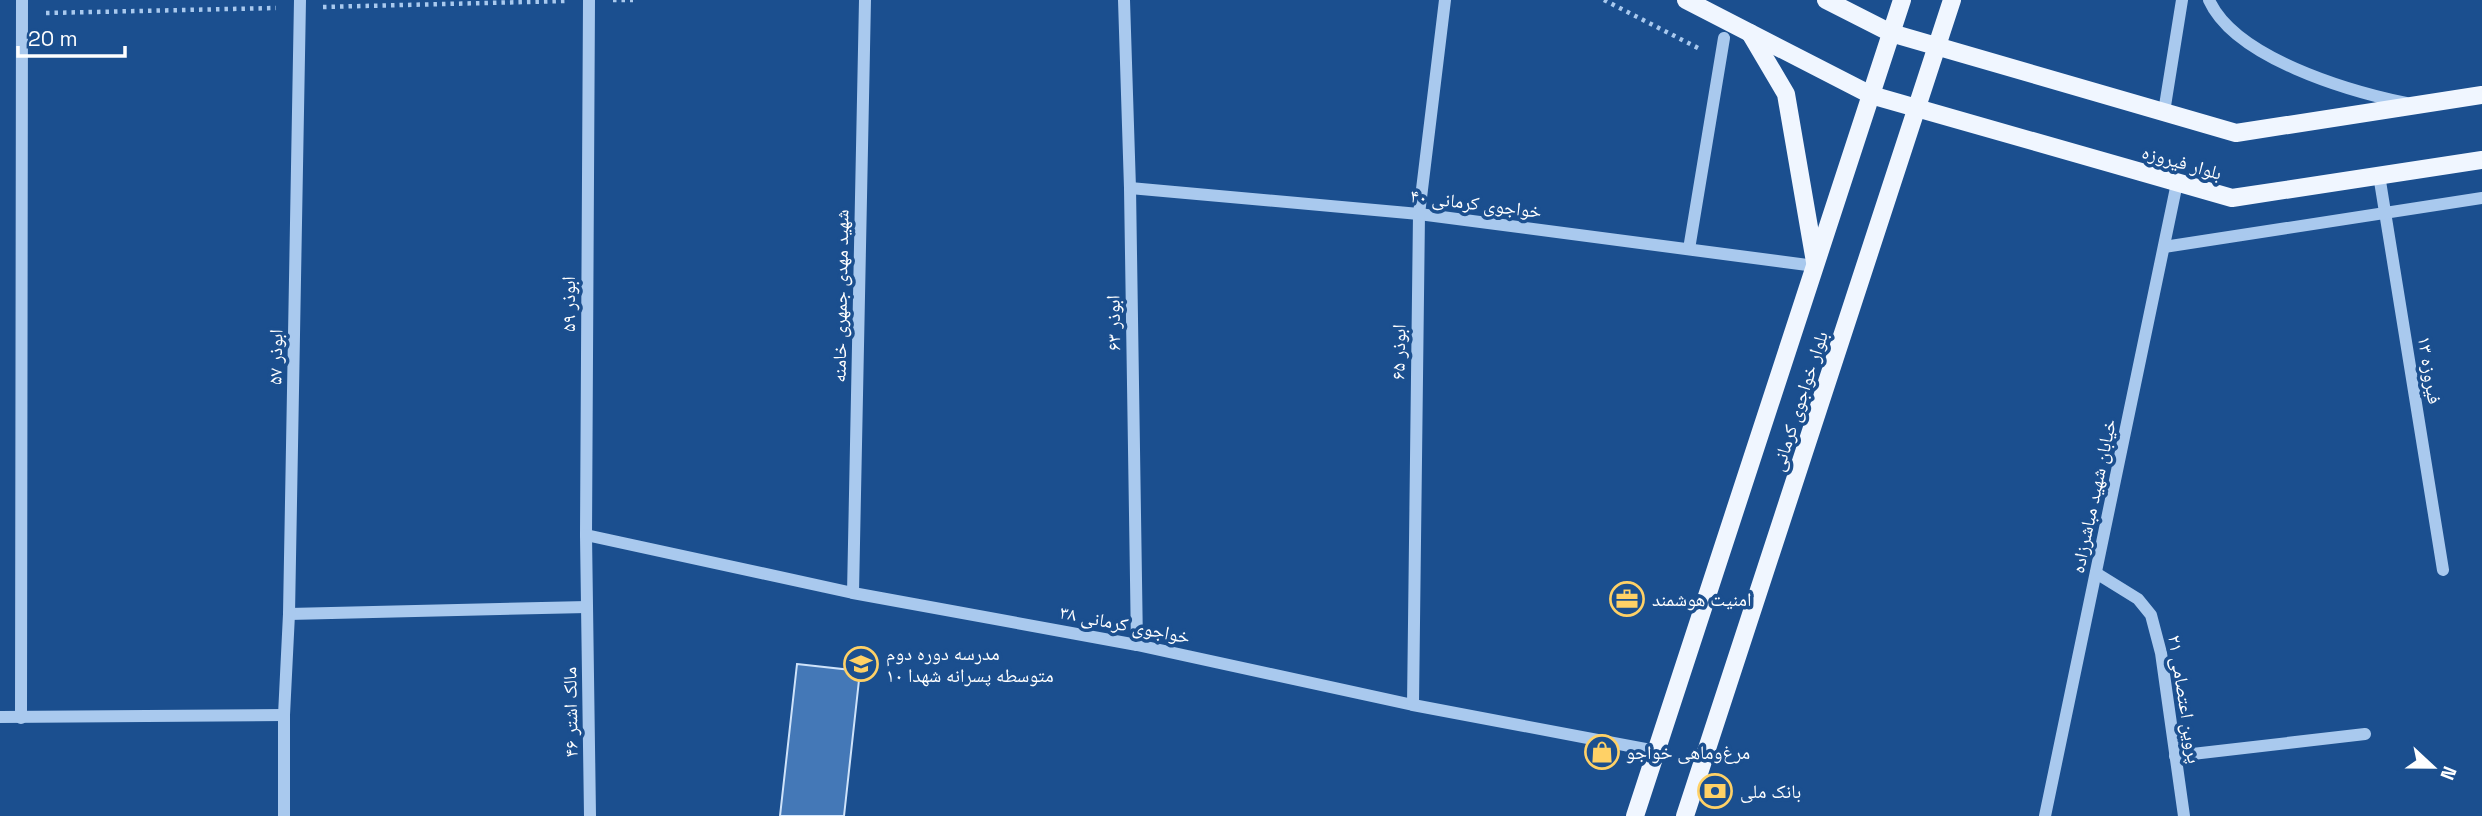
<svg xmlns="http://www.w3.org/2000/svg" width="2482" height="816" viewBox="0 0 2482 816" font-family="'Space Grotesk','Noto Naskh Arabic',sans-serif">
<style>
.building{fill:#4478b7;stroke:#cfe3fa;stroke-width:2}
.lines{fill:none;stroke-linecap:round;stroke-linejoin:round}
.path{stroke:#a9c9ee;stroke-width:4.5;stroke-dasharray:3.5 5;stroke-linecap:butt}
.minor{stroke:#a9c9ee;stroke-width:12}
.major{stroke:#f0f6ff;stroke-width:18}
.labels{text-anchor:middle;stroke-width:7;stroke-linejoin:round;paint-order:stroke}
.street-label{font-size:19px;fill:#fff;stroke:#1b4f8f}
.poi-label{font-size:19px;fill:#fff;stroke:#1b4f8f;text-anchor:start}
</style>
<rect width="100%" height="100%" fill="#1b4f8f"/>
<path class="building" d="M797,664L860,671L844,816H780Z"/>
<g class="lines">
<g class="path">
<path d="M613,0H633"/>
<path d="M1604,0L1700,49"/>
<path d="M323,7L566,1"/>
<path d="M46,13L276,8"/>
</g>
<g class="minor">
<path d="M589,0L586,535L590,816"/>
<path d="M1124,0L1130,188L1137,645"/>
<path d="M2209,0C2235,58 2348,91 2406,103"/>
<path d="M2164,112L2182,0"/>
<path d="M2379,175L2443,570"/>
<path d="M1130,188L1419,214L1815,266"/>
<path d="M2164,247L2482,198"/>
<path d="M1689,249L1724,38"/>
<path d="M586,535L853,593L1137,645L1413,705L1656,751"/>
<path d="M2096,573L2138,599L2151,615L2161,653L2184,816"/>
<path d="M853,593L865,0"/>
<path d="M289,614L587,607"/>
<path d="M1413,705L1419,214L1445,0"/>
<path d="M0,717L284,715"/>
<path d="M21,718L22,0"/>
<path d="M2175,756L2365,734"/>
<path d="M284,816V715L289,614L300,0"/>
<path d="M2045,816L2177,183"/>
</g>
<g class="major">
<path d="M1686,0L1871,95L2232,198L2482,160"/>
<path d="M1826,0L1891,33L2236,133L2482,95"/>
<path d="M1750,33L1786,94L1815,262"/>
<path d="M1635,816L1902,0"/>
<path d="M1685,816L1952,0"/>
</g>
</g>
<defs>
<g id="office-ring" transform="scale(1.75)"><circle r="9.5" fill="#1b4f8f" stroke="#ffd166" stroke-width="1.5"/><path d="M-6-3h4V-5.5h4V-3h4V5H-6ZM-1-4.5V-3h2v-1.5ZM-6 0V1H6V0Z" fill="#ffd166"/></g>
<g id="school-ring" transform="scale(1.75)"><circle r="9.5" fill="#1b4f8f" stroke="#ffd166" stroke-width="1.5"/><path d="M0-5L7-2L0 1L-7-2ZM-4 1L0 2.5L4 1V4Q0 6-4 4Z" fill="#ffd166"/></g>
<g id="shop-ring" transform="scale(1.75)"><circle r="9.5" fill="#1b4f8f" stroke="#ffd166" stroke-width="1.5"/><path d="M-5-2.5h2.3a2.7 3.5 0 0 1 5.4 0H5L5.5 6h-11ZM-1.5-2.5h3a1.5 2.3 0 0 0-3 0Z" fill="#ffd166"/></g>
<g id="bank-ring" transform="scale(1.75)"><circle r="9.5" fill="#1b4f8f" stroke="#ffd166" stroke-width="1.5"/><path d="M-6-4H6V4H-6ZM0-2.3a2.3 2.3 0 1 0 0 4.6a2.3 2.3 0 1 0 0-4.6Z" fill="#ffd166"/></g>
</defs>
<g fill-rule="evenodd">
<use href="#office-ring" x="1627" y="599"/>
<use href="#school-ring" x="861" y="664"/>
<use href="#shop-ring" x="1602" y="752"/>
<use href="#bank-ring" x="1715" y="791"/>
</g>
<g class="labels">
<g class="street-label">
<text transform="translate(2182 162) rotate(16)" y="7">بلوار فیروزه</text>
<text transform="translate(1476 203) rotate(7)" y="7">خواجوی کرمانی ۴۰</text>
<text transform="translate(840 296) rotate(-89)" y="7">شهید مهدی جمهری خامنه</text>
<text transform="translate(568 304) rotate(-90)" y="7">ابوذر ۵۹</text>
<text transform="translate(1113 323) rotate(-91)" y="7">ابوذر ۶۳</text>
<text transform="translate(1398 352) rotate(-89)" y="7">ابوذر ۶۵</text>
<text transform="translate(275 357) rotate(-89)" y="7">ابوذر ۵۷</text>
<text transform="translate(2430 370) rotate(81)" y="7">فیروزه ۱۳</text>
<text transform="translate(1799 401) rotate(-72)" y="7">بلوار خواجوی کرمانی</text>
<text transform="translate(2093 496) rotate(-78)" y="7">خیابان شهید مباشرزاده</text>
<text transform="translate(1125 624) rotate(11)" y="7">خواجوی کرمانی ۳۸</text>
<text transform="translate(2185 699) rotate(81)" y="7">پروین اعتصامی ۲۱</text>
<text transform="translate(570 712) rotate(-91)" y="7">مالک اشتر ۴۶</text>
</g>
<g class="poi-label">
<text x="1652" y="606">امنیت هوشمند</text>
<text x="886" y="660">مدرسه دوره دوم<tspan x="886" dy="22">متوسطه پسرانه شهدا ۱۰</tspan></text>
<text x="1626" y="759">مرغ‌وماهی‌ خواجو</text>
<text x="1740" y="798">بانک ملی</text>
</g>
</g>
<g transform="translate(2433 767) rotate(112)" stroke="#1b4f8f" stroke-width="5" paint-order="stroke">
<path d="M0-5L12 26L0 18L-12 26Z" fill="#ffffff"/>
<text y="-10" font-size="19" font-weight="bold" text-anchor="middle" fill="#ffffff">N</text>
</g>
<path d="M18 46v10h107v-10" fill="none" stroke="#ffffff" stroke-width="3.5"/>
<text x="28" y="46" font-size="21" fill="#ffffff" stroke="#1b4f8f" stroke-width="5" paint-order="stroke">20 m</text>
</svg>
